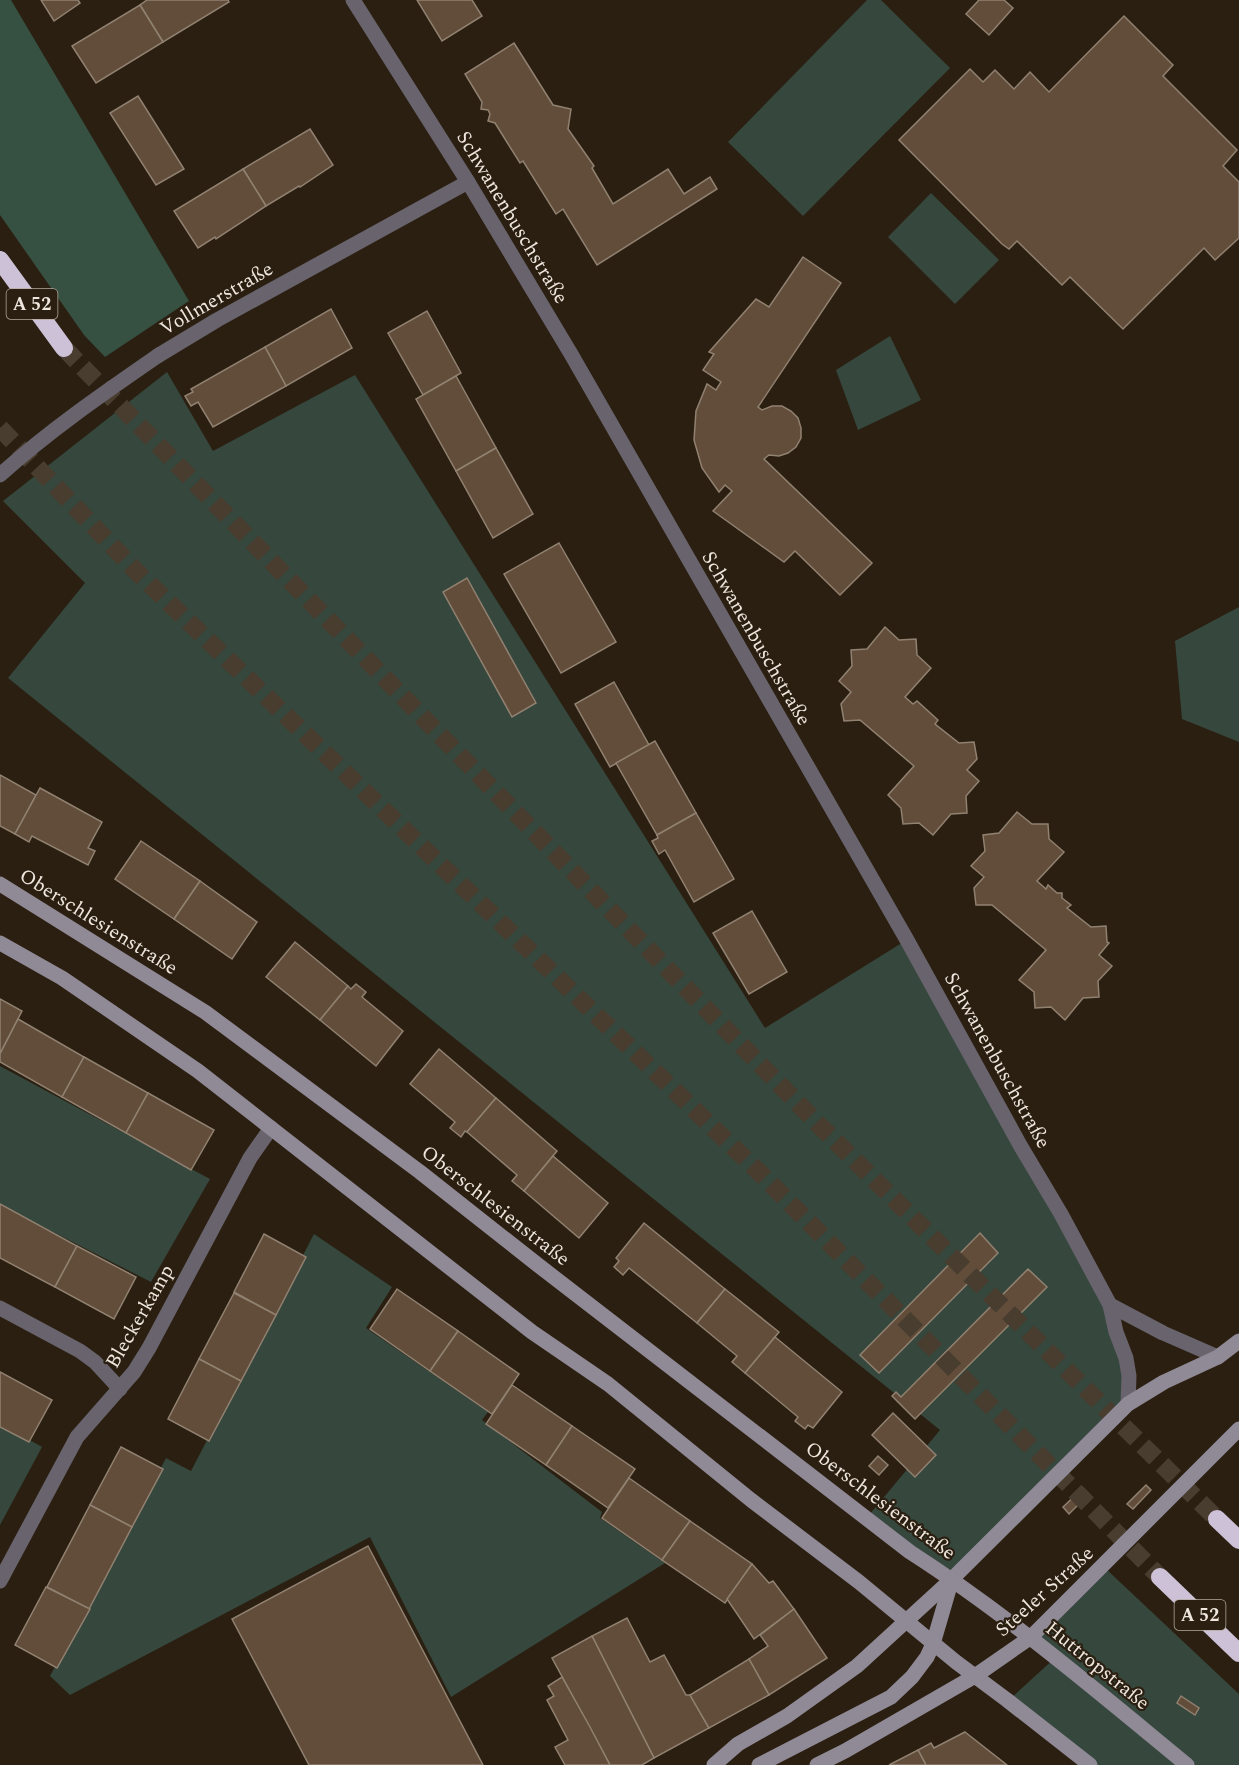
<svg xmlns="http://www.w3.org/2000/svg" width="1239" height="1765" viewBox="0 0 1239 1765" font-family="Spectral,serif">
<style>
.green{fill:#36473d}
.forest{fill:#365042}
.building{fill:#614d3a;stroke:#918171;stroke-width:1.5}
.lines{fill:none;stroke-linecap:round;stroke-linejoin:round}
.motorway-tunnel{stroke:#483d2f;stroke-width:18;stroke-dasharray:18 9;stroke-linecap:butt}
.minor{stroke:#68636c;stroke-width:15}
.secondary{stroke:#908996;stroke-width:15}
.motorway{stroke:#ccc1d6;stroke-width:18}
.minor-bridge{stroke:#68636c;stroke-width:15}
.labels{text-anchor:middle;stroke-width:4.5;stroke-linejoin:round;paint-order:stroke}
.shield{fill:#2a1f10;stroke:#b4aba0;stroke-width:1.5}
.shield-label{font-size:18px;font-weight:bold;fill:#efe7de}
.street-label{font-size:20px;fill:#efe7de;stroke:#2a1f10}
</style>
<rect width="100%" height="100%" fill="#2a1f10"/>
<g class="green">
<path d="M867,0H881L950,68L803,216L728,142Z"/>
<path d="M931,193L999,260L955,304L888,237Z"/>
<path d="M890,336L921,400L858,430L836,370Z"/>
<path d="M167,372L213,451L355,375L765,1028L905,941L1112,1313L1126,1403L952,1575L869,1515L940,1430L8,678L85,583L3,501Z"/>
<path d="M1239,607V742L1182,719L1175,641Z"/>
<path d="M0,1066L210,1179L151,1282L0,1205Z"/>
<path d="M314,1234L392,1287L366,1328L488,1412L482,1420L602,1512L600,1518L665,1563L451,1697L370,1537L70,1695L50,1676L166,1458L191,1471Z"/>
<path d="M0,1423L42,1447L0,1525Z"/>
<path d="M1105,1568L1239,1694V1765H1092L1009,1700L1056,1657L1034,1637Z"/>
</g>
<path class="forest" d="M0,0H11L189,301L105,357L84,335L0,215Z"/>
<g class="building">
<path d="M41,0H78L80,3L54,21Z"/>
<path d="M147,0H228L229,2L163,42L140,5Z"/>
<path d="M417,0H472L482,16L442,41Z"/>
<path d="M979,0H1004L1013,8L989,35L966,14Z"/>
<path d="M140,5L163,42L96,83L72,46Z"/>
<path d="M1124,16L1173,65L1163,76L1237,150L1223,166L1239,182V238L1215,260L1204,248L1123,329L1070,277L1062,285L1017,241L1009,249L1002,244L899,140L970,69L983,82L995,70L1014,89L1030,72L1049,92Z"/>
<path d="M514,43L553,105L571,109L568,129L594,166L592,168L613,204L668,169L684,194L710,177L717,189L597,265L563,209L556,214L523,161L520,163L495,123L488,121L490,114L488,110L481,109L482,102L465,74Z"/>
<path d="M138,96L184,169L156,185L110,113Z"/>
<path d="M310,129L333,165L300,187L299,186L266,206L243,169Z"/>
<path d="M243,169L266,206L216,239L215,237L198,248L174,211Z"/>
<path d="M803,257L841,283L758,407L762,410L772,406H782L791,411L798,418L801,428V438L796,447L788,453L779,456L769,455L764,459L872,563L840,595L795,551L784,562L713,511L732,491L725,485L719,492L702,468L694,440L696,411L707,384L716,390L721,382L703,370L714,354L709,352L756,299L769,307Z"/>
<path d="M331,309L352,348L286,386L265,347Z"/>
<path d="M427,311L461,373L423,395L388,333Z"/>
<path d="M265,347L286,386L213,427L198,402L191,406L185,396L193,392L191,389Z"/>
<path d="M456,376L496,448L456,471L416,399Z"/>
<path d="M496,448L533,514L493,538L456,471Z"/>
<path d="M559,543L616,642L561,673L504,574Z"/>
<path d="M467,578L536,703L512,717L443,592Z"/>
<path d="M885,627L899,640L916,639L917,655L931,668L905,697L913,704L917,701L938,720L935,724L959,743L974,742L977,759L967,770L979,781L966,796L967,813L951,814L933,835L919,823L903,824L901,808L888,795L914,766L860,720L844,721L841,704L851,692L839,681L852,666L851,650L867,649Z"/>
<path d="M614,682L649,745L610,767L575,704Z"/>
<path d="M655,741L696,813L657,835L616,763Z"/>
<path d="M0,775L36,795L15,834L0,826Z"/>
<path d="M40,788L102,822L88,848L95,851L88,865L32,836L29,842L15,834Z"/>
<path d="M1017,812L1032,824H1048L1049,839L1064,852L1037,881L1046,889L1048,885L1057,893H1062V898L1071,905L1067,908L1091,927L1106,926L1107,942L1109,943L1099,955L1112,966L1098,981L1099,997L1083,998L1065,1020L1051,1007L1035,1008L1034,992L1019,980L1046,950L992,905H976L974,888L984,877L971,866L985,851L983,835L999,833Z"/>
<path d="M696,813L734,879L694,902L665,850L659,854L652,841L658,838L657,835Z"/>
<path d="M141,841L200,881L174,919L115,879Z"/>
<path d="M200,881L257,922L232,959L174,919Z"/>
<path d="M752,911L787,972L749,994L713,933Z"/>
<path d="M295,942L348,986L320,1020L266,977Z"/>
<path d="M356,984L366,992L362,997L403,1031L376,1066L320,1020L348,986L351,989Z"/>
<path d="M0,999L22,1011L0,1054Z"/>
<path d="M18,1019L84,1057L62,1097L0,1062V1054Z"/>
<path d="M439,1049L496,1098L467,1132L465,1131L461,1137L450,1128L455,1122L410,1084Z"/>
<path d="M84,1057L148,1093L126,1133L62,1097Z"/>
<path d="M148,1093L214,1130L191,1170L126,1133Z"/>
<path d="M496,1098L557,1151L524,1191L512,1181L517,1175L467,1132Z"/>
<path d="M553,1156L608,1203L579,1238L524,1191Z"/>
<path d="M0,1204L77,1246L55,1287L0,1258Z"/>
<path d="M644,1223L725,1289L697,1323L629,1268L623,1275L614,1267L619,1261L616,1258Z"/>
<path d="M980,1233L998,1253L879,1373L860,1355Z"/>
<path d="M264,1234L306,1257L276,1315L234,1292Z"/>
<path d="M77,1246L136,1277L114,1319L55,1287Z"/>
<path d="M1028,1269L1047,1287L915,1419L892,1396L896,1392L901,1397Z"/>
<path d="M397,1289L458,1331L430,1371L370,1329Z"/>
<path d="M725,1289L779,1332L745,1373L732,1362L737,1356L697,1323Z"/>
<path d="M234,1293L276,1315L241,1381L199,1359Z"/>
<path d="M458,1331L519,1374L492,1414L430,1371Z"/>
<path d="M775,1337L842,1392L813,1428L808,1425L805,1429L795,1421L798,1417L745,1373Z"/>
<path d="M199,1359L241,1381L209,1441L168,1419Z"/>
<path d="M0,1372L52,1400L29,1442L0,1427Z"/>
<path d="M512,1385L572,1426L546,1465L486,1424Z"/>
<path d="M893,1413L936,1455L915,1477L872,1435Z"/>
<path d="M572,1426L635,1469L608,1508L546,1465Z"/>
<path d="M121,1447L163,1469L132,1527L90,1505Z"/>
<path d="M878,1456L888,1465L879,1475L869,1466Z"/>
<path d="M629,1478L690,1521L662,1560L602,1518Z"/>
<path d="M1146,1485L1151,1490L1133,1509L1127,1504Z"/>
<path d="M1083,1488L1089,1494L1069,1514L1063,1507Z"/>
<path d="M90,1505L132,1527L89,1609L47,1587Z"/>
<path d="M690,1521L752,1564L725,1603L662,1560Z"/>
<path d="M368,1546L483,1765H309L232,1619Z"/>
<path d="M752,1564L769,1583L773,1581L794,1609L754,1639L727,1599Z"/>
<path d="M46,1587L90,1609L57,1668L15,1645Z"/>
<path d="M794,1609L827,1658L769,1695L749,1659L768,1646L760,1635Z"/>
<path d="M627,1618L650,1662L664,1655L686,1695H690L709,1728L654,1758L592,1636Z"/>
<path d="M592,1636L654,1758L642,1765H610L552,1658Z"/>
<path d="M749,1659L769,1695L709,1728L690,1695Z"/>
<path d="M562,1677L590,1727L610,1765H565L555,1747L568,1740L547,1700L554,1696L548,1686Z"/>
<path d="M1181,1696L1199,1708L1195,1715L1177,1703Z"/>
<path d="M965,1732L1007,1765H926L918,1750L931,1743L934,1748Z"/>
<path d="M918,1750L926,1765H889Z"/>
</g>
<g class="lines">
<g class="motorway-tunnel">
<path d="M64,348L817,1123L1217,1519"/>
<path d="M0,428L136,571L761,1174L1160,1577"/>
</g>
<g class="minor">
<path d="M353,0L468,182L571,354L907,940L1020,1145L1061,1214L1110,1305L1116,1332L1126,1358L1129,1376L1128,1404"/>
<path d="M159,355L217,320L468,182"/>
<path d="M1110,1305L1163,1333L1218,1357"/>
<path d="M0,1308L80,1351L95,1362L120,1389"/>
<path d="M0,1581L77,1437L134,1372L149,1348L250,1158L271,1128"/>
</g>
<g class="secondary">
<path d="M0,884L205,1012L420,1172L538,1265L910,1552C1008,1615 1097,1691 1187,1765"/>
<path d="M0,943L62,978L198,1071L532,1332L608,1384L751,1500L859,1582L956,1662L1007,1700L1090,1765"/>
<path d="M714,1765L738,1744L787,1716L857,1666L952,1579L1128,1404L1164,1382L1218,1357L1239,1341"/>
<path d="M759,1765L891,1697L912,1677L927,1657L933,1644L952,1579"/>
<path d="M817,1765L845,1751L975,1676L1031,1637L1239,1429"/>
</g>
<g class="motorway">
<path d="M0,260L64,348"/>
<path d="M1217,1519L1239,1540"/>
<path d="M1160,1577L1239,1653"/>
</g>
<path class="minor-bridge" d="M0,475C50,430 104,393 159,355"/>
</g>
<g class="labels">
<g class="shield">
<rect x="6.5" y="289" width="51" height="30" rx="4.5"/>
<rect x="1174.5" y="1600" width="51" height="30" rx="4.5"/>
</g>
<g class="shield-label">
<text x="32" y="310">A 52</text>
<text x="1200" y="1621">A 52</text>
</g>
<g class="street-label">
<text transform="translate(513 217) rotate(59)" y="7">Schwanenbuschstraße</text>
<text transform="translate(216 298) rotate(-30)" y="7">Vollmerstraße</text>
<text transform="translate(757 638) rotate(60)" y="7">Schwanenbuschstraße</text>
<text transform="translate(99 921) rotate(32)" y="7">Oberschlesienstraße</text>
<text transform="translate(998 1060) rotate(61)" y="7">Schwanenbuschstraße</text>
<text transform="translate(496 1205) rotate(38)" y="7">Oberschlesienstraße</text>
<text transform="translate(139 1316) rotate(-60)" y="7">Bleckerkamp</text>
<text transform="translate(881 1500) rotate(37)" y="7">Oberschlesienstraße</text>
<text transform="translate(1044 1591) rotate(-42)" y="7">Steeler Straße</text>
<text transform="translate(1098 1665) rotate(39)" y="7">Huttropstraße</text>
</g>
</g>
</svg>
